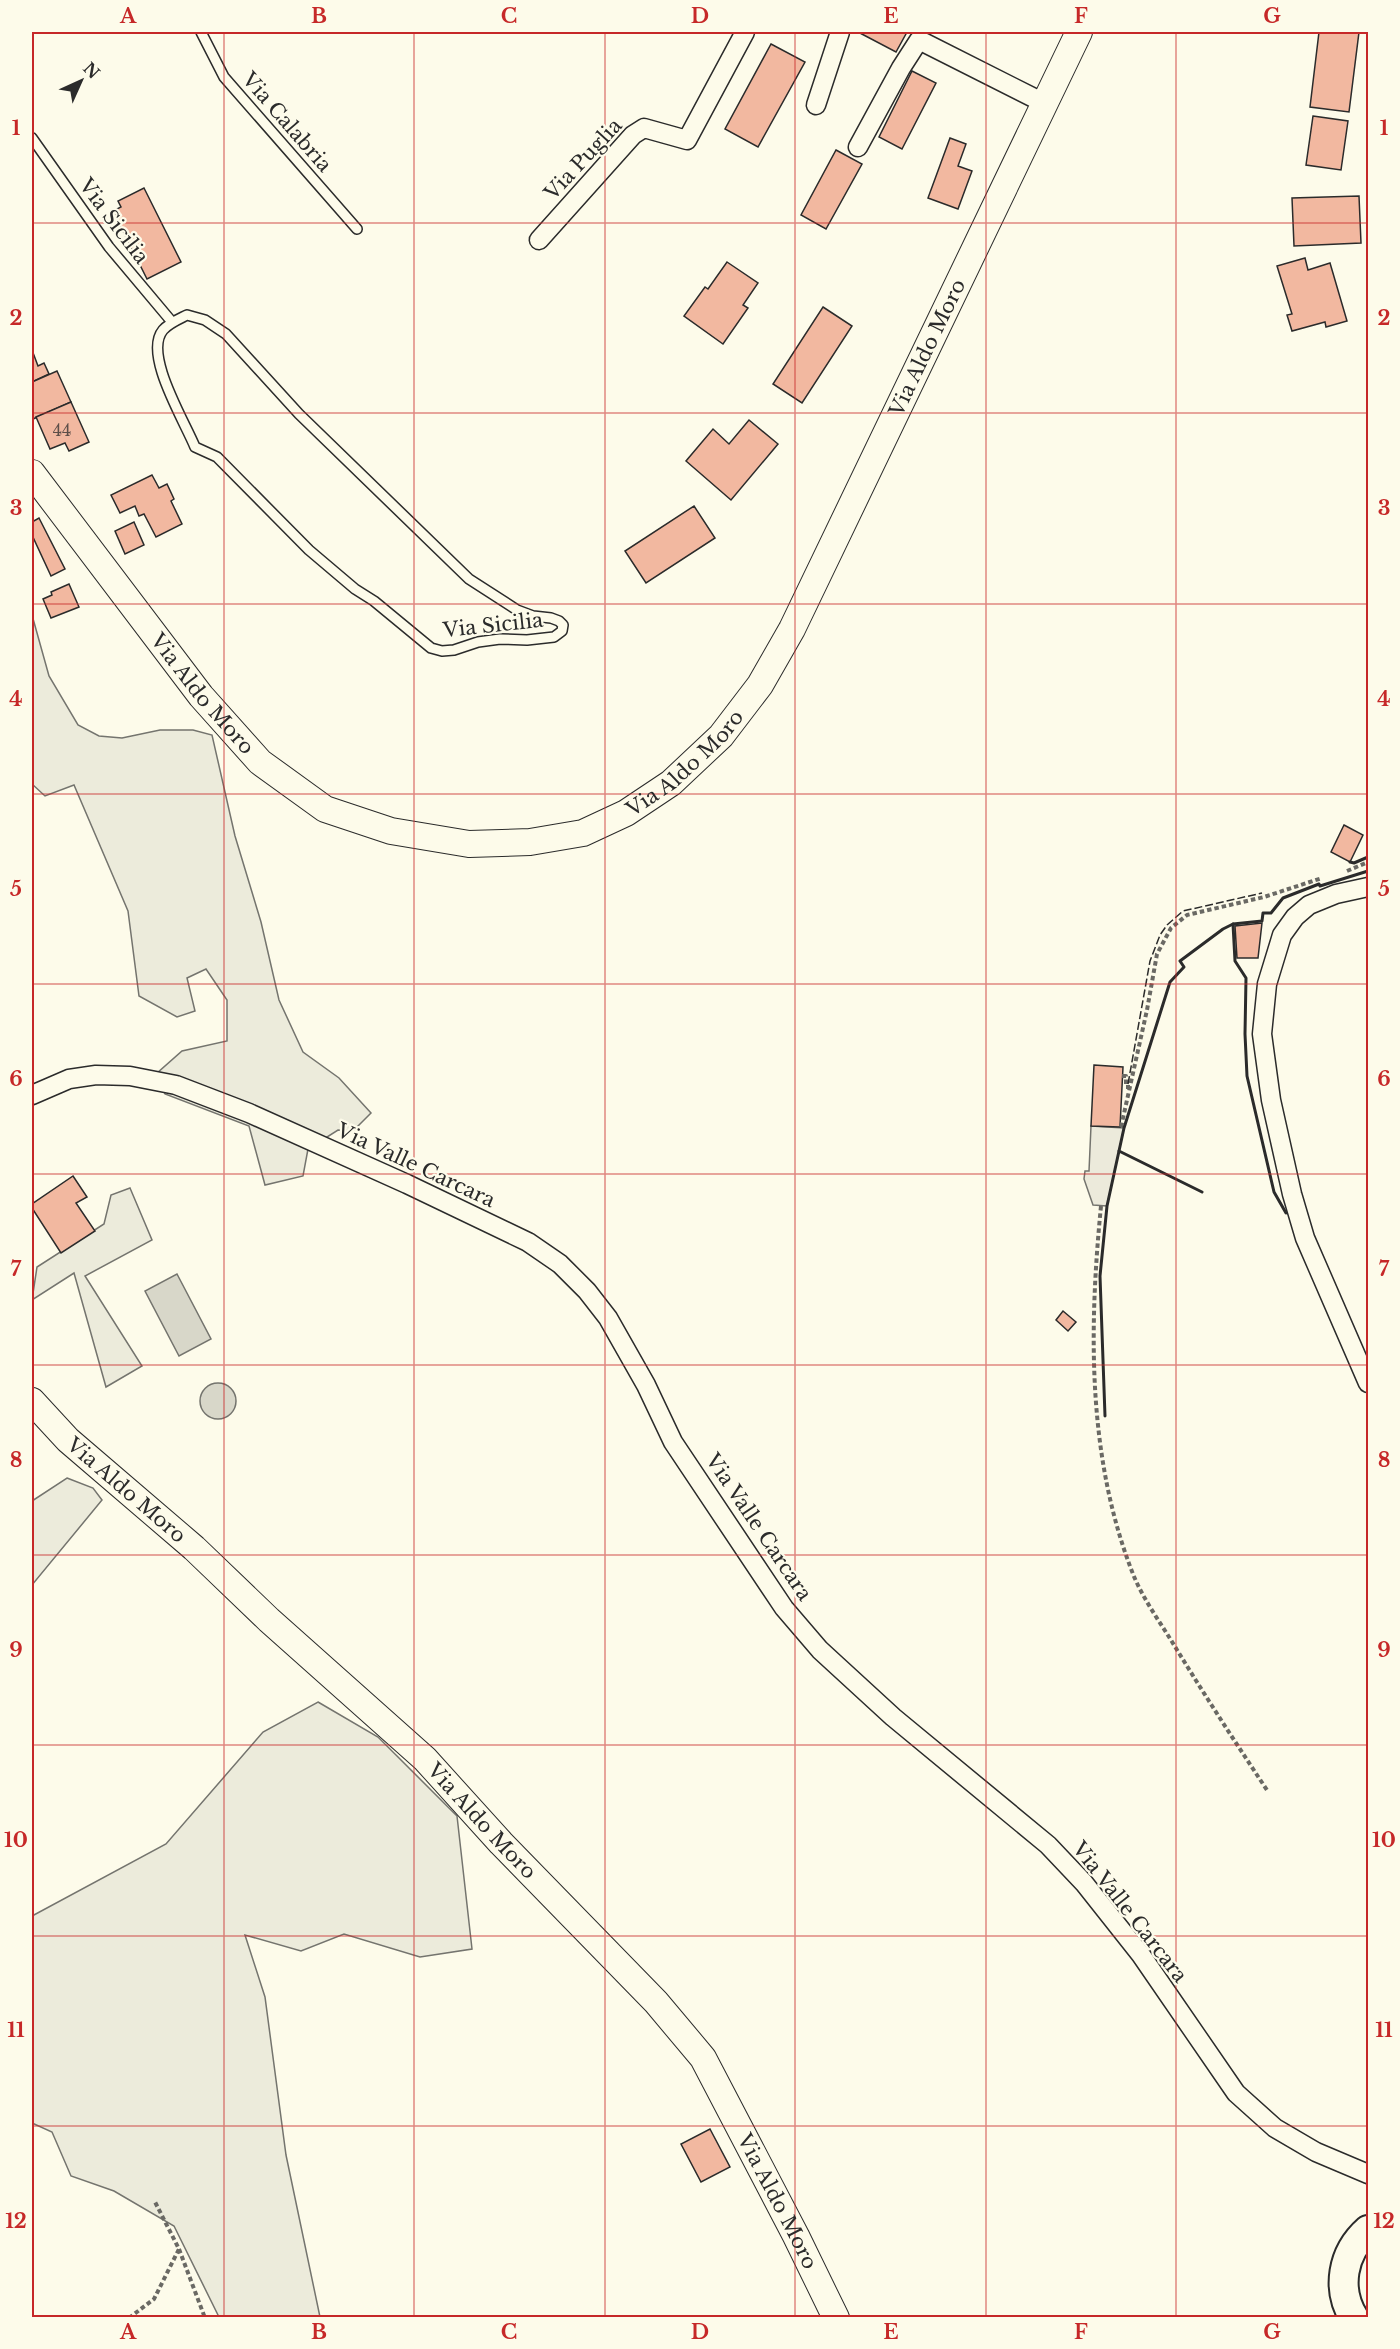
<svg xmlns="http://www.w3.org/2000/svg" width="1400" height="2349" viewBox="0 0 1400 2349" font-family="'Libre Baskerville',serif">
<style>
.green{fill:#ecebdb;stroke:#74746e;stroke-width:1.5}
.parking{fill:#eceadb;stroke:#74746e;stroke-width:1.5}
.water{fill:#d8d7c9;stroke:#74746e;stroke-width:1.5}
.building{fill:#f2b8a0;stroke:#2b2b2b;stroke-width:1.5}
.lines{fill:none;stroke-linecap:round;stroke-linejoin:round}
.lane-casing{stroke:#2b2b2b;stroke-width:12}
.street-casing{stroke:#2b2b2b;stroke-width:21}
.secondary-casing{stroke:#2b2b2b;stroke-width:28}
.primary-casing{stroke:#2b2b2b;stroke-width:32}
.path{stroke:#6a6964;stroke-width:4;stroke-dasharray:4.5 3;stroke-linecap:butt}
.lane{stroke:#fdfbea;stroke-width:9}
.street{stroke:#fdfbea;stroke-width:18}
.secondary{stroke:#fdfbea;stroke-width:26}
.primary{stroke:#fdfbea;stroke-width:28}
.fence{stroke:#2b2b2b;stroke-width:1.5;stroke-dasharray:8 3;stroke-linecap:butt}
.wall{stroke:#2b2b2b;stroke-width:3}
.grid{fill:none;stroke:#c62828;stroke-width:1.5;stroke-opacity:0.55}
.labels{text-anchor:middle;stroke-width:4.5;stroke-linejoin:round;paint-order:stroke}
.number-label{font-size:16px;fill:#5d4e48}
.street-label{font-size:20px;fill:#2b2b2b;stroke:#fdfbea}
.neatline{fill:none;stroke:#c62828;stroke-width:2}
.grid-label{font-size:20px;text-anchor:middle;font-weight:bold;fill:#c62828}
</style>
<rect width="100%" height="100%" fill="#fdfbea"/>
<g class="green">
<path d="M32,615L49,676L78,725L99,736L122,738L160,730H193L212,735L235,836L261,922L279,1000L303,1052L339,1078L371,1113L353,1131L338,1130L308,1149L303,1176L265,1185L249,1126L165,1094L156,1074L182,1051L227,1041V1000L206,969L187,978L195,1011L177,1017L139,996L128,911L74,785L45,796L32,784Z"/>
<path d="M130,1188L152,1240L85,1276L142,1366L106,1387L74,1273L32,1300L37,1267L104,1224L111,1195Z"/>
<path d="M67,1478L93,1488L102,1500L32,1585V1501Z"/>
<path d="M318,1702L378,1737L457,1816L472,1949L420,1957L344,1934L301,1951L245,1935L265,1997L286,2155L320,2317H219L174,2226L114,2191L71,2176L52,2132L32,2123V1916L166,1844L263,1732Z"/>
</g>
<path class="parking" d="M1091,1126L1124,1128L1107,1206L1093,1205L1084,1179L1085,1171H1089Z"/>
<g class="water">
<path d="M177,1274L211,1339L179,1356L145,1291Z"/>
<circle cx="218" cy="1401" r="18"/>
</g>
<g class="building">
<path d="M858,32H907L896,52Z"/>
<path d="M1319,32H1359L1349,112L1310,107Z"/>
<path d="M771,44L805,62L758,147L725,129Z"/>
<path d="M912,71L936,83L902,149L879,137Z"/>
<path d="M1313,116L1348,121L1341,170L1306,165Z"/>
<path d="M950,138L966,144L958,166L972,171L958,209L928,198Z"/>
<path d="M836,150L862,164L826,229L801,215Z"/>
<path d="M144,188L181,262L147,279L113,211L121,207L118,201Z"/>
<path d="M1359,196L1361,243L1294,246L1292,198Z"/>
<path d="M1305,258L1308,270L1330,263L1347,321L1326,327L1325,322L1292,331L1287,315L1292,314L1277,266Z"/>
<path d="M727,262L758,283L743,305L748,308L723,344L684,316L705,287L708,289Z"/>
<path d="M823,307L852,326L802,403L773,384Z"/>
<path d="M32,350L38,366L44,363L49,374L32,382Z"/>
<path d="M57,371L71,402L33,419L32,382Z"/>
<path d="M71,402L89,442L69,451L65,443L50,449L36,417Z"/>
<path d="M749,420L778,444L731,500L686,461L713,429L729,444Z"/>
<path d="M152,475L159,488L167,484L174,499L171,501L182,524L156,537L144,514L139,516L135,506L120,513L111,495Z"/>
<path d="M694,506L715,538L646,583L625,551Z"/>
<path d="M39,518L65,569L51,576L32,535V522Z"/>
<path d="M134,522L144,545L125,554L115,531Z"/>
<path d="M69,584L79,607L51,618L43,599L52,595L51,592Z"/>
<path d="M1344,825L1363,835L1350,862L1331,852Z"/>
<path d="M1262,923L1258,958H1237L1235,926Z"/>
<path d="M1094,1065L1123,1067L1120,1127L1091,1126Z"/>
<path d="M73,1176L87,1197L76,1203L95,1231L61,1253L32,1208V1204Z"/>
<path d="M1063,1311L1076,1322L1068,1331L1056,1320Z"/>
<path d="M710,2129L730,2167L701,2182L681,2144Z"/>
</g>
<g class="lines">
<g class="lane-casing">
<g id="lane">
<path d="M201,32L224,77L357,229"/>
<path d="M32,138L109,247L172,322"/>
<path d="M187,315L205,320L226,334L299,414L469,579L517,610L533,616L551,618L559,621L563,625L562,631L554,637L527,640L500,639L478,642L454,650L442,651L431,648L374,601L355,589L309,550L217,457L195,447C184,420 143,354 163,330C169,323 179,319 187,315Z"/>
</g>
</g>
<g class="street-casing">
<g id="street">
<path d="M816,105L840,32"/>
<path d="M858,147L901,68L919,40L1044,103"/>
<path d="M539,240L633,135L644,128L687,140L745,32"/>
<path d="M1368,887L1336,894L1309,905L1295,917L1282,935L1267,984L1262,1034L1271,1100L1292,1194L1305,1238L1368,1383"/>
<path d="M32,1095L69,1079L96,1075L130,1076L176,1085L249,1113L407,1184L528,1242L560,1264L587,1291L608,1318L646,1385L673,1442L784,1608L820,1650L893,1717L1048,1845L1084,1883L1141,1955L1236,2093L1275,2128L1316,2152L1368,2174"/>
</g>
</g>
<g class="secondary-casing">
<g id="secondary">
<path id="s1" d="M32,473L201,696L260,762L325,809L391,831L469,844L530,842L583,833L626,813L671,783L721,736L760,685L792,629L1079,32"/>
<path id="s2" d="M32,1401L68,1440L194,1548L269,1620L425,1759L501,1843L656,2002L703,2058L796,2236L836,2318"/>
</g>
</g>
<g class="primary-casing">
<path id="primary" d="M1354,2318C1336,2289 1342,2253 1368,2230"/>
</g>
<g class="path">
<path d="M1347,871L1368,862"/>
<path d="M1122,1076H1126V1087H1130"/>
<path d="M1121,1127L1147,1010L1157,954L1171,928L1187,915L1264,897L1322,878"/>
<path d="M1101,1206C1089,1328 1087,1457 1133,1574C1143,1599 1160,1622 1174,1645C1204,1694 1235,1742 1267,1790"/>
<path d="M179,2249L205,2318"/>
<path d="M129,2318L154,2299L179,2249L155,2202"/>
</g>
<use href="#lane" class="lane"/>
<use href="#street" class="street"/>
<use href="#secondary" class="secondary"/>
<use href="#primary" class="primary"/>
<path class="fence" d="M1128,1084L1150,961L1160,935L1167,925L1183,911L1262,893"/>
<g class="wall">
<path d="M1350,862L1354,863L1368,857"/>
<path d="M1233,924L1235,961L1246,978L1245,1034L1247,1076L1274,1192L1286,1213"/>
<path d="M1202,1192L1119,1151L1124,1128L1170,982L1184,967L1180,961L1223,929L1233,924L1262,921L1263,913H1271L1283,898L1319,884L1320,886L1368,871"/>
<path d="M1105,1416L1100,1276L1107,1206L1119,1151"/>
</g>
</g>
<path class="grid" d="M224,32V2318M414,32V2318M605,32V2318M795,32V2318M986,32V2318M1176,32V2318M32,223H1368M32,413H1368M32,604H1368M32,794H1368M32,984H1368M32,1174H1368M32,1365H1368M32,1555H1368M32,1745H1368M32,1936H1368M32,2126H1368"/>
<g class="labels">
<g class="number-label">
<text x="62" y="436">44</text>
</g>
<g class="street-label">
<text transform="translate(287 122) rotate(49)" y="7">Via Calabria</text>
<text transform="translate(583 159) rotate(-47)" y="7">Via Puglia</text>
<text transform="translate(114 221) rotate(53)" y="7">Via Sicilia</text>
<text dy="7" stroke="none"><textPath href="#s1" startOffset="1323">Via Aldo Moro</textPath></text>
<text transform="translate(493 625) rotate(-6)" y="7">Via Sicilia</text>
<text dy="7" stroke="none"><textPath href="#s1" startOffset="279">Via Aldo Moro</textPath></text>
<text dy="7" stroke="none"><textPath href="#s1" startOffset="837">Via Aldo Moro</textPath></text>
<text transform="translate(416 1165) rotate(25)" y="7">Via Valle Carcara</text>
<text dy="7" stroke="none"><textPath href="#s2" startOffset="130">Via Aldo Moro</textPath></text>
<text transform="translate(759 1527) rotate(56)" y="7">Via Valle Carcara</text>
<text dy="7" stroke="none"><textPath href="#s2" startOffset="616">Via Aldo Moro</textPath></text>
<text transform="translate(1130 1912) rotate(52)" y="7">Via Valle Carcara</text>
<text dy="7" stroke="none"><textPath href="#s2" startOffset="1102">Via Aldo Moro</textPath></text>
</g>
</g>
<rect width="1400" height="2349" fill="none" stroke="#fdfbea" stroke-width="66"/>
<g transform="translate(81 81) rotate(45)" stroke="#fdfbea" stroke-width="4.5" paint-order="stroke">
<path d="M0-4.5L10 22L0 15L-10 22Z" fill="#2b2b2b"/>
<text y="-9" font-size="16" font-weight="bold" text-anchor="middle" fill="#2b2b2b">N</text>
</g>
<rect x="33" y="33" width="1334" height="2283" class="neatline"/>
<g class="grid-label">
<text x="128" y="23">A</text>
<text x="319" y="23">B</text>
<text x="509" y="23">C</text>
<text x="700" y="23">D</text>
<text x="891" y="23">E</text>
<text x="1081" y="23">F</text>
<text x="1272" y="23">G</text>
<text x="16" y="135">1</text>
<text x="1384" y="135">1</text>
<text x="16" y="325">2</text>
<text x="1384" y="325">2</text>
<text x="16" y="515">3</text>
<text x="1384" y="515">3</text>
<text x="16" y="706">4</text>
<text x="1384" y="706">4</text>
<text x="16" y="896">5</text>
<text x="1384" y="896">5</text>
<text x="16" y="1086">6</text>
<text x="1384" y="1086">6</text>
<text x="16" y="1276">7</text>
<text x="1384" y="1276">7</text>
<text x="16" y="1467">8</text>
<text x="1384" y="1467">8</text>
<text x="16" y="1657">9</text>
<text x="1384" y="1657">9</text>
<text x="16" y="1847">10</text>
<text x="1384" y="1847">10</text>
<text x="16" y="2037">11</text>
<text x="1384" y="2037">11</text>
<text x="16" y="2228">12</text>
<text x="1384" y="2228">12</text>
<text x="128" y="2339">A</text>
<text x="319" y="2339">B</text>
<text x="509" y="2339">C</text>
<text x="700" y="2339">D</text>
<text x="891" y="2339">E</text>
<text x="1081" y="2339">F</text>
<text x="1272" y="2339">G</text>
</g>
</svg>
